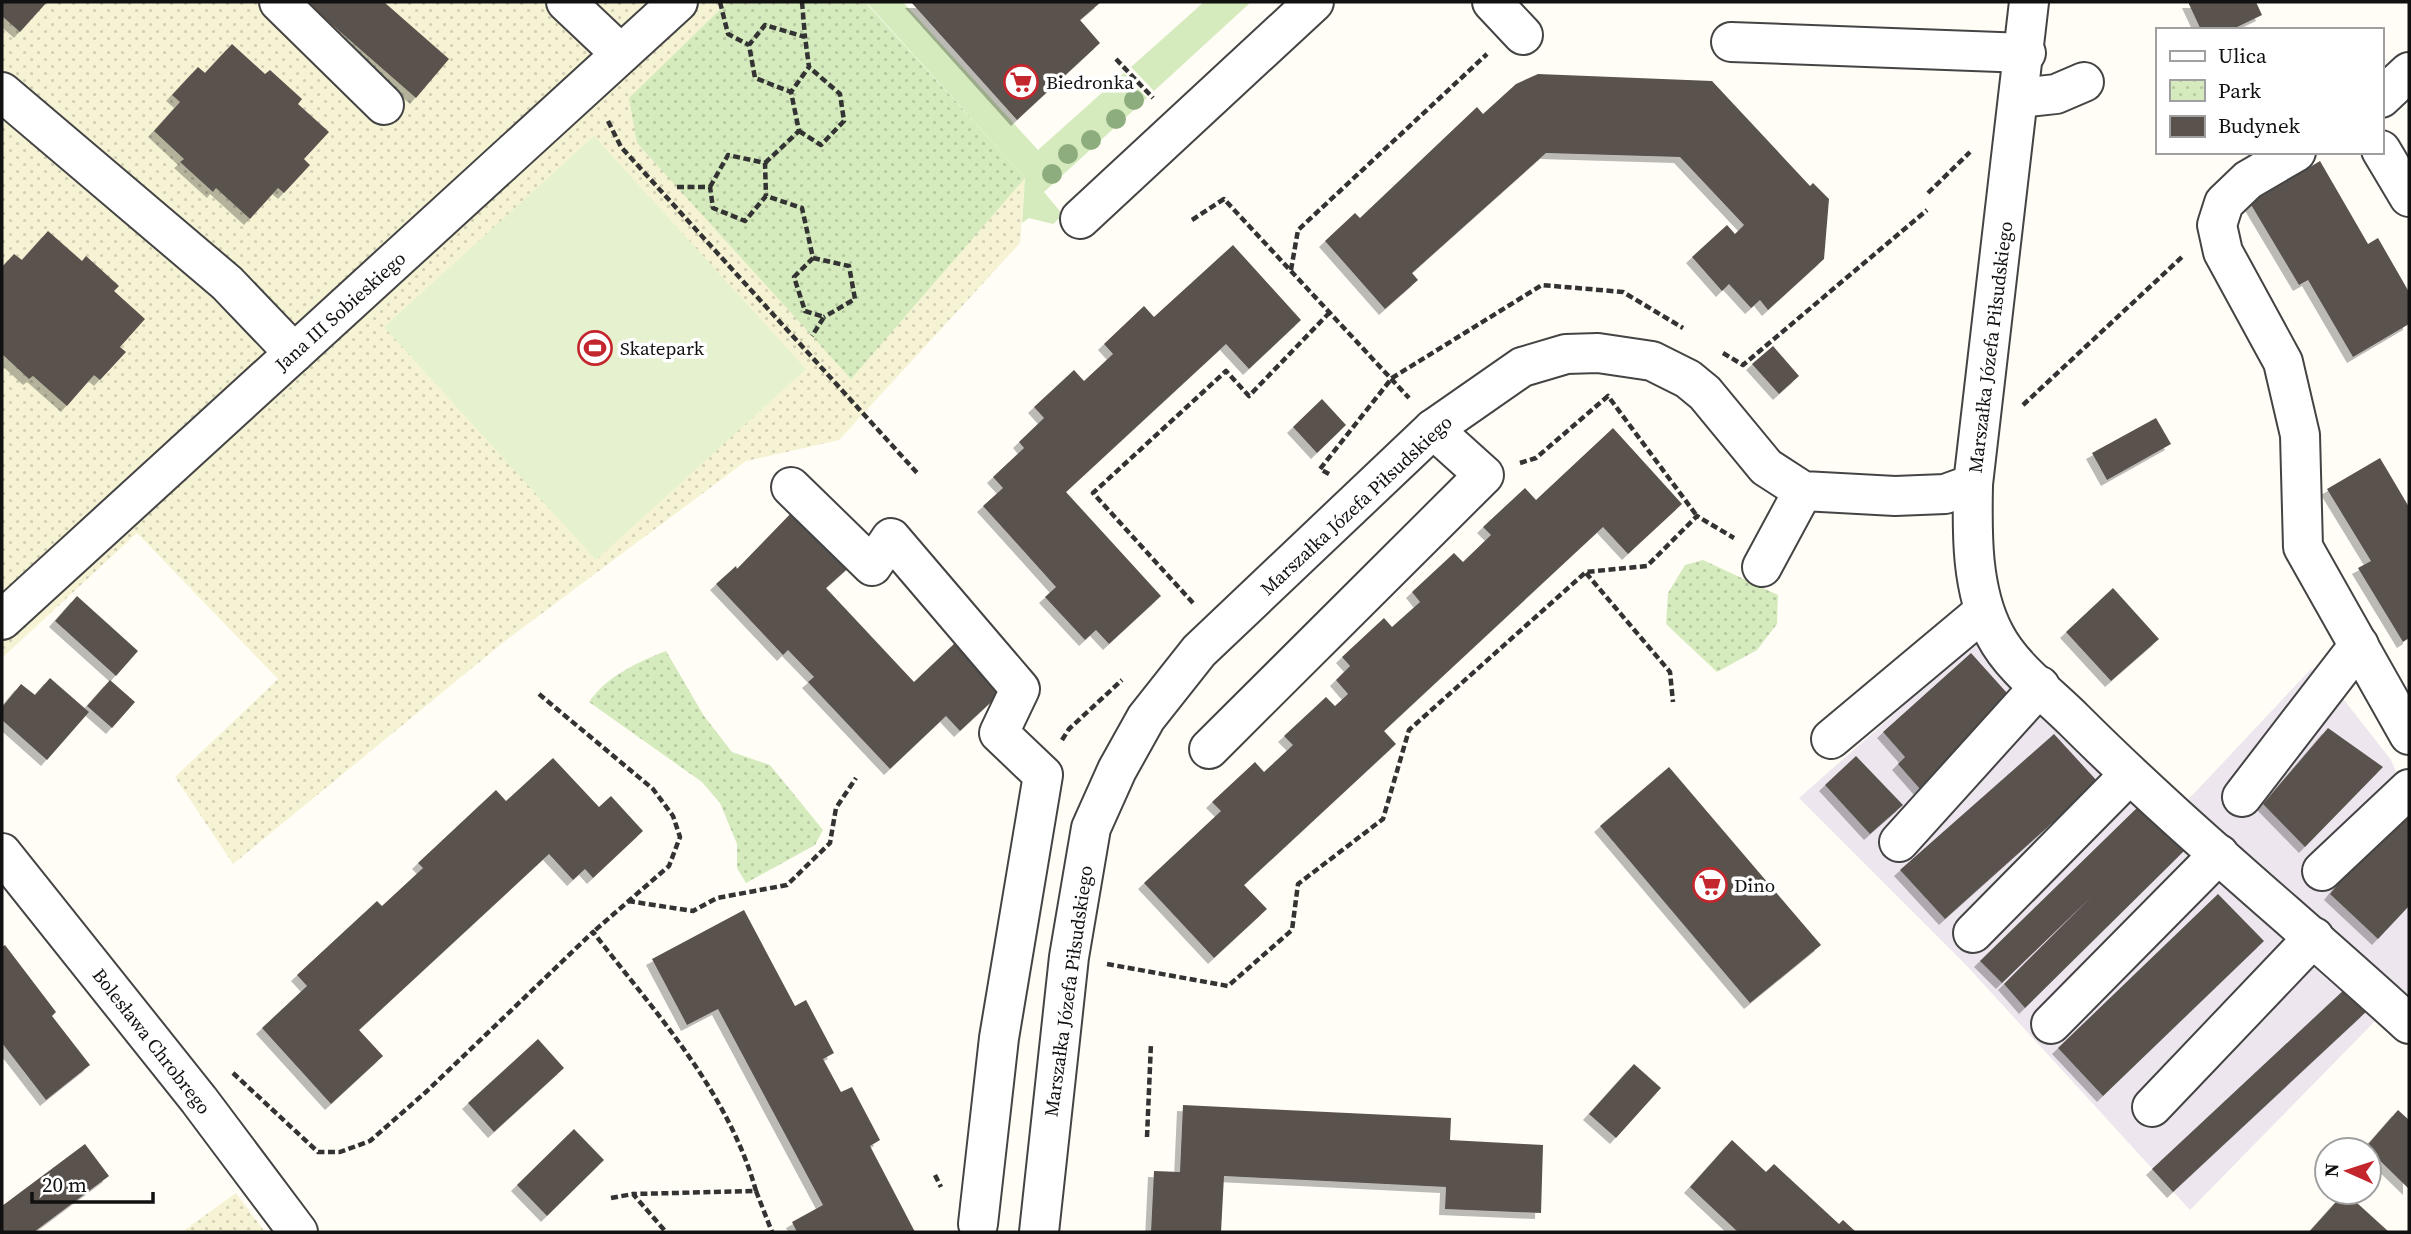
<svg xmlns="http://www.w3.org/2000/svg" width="2411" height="1234" viewBox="0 0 2411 1234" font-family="'Source Serif 4',serif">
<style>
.industrial{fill:#eee6ef}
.farmland{fill:url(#farmland-dots)}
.grass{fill:#d5ebbd}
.park{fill:url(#park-dots)}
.pitch{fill:#e6f2cf}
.building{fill:#5a524d;filter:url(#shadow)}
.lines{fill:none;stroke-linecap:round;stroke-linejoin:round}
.minor-casing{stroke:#444;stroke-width:42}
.path{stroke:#333;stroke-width:4.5;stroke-dasharray:7 3.5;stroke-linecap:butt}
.minor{stroke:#fff;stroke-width:38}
.tree{fill:#8dad7f}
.labels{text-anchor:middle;stroke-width:7;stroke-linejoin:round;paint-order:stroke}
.poi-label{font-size:19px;fill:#111;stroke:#fff;text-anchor:start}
.street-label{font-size:19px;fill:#111;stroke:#fff}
</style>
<defs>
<pattern id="farmland-dots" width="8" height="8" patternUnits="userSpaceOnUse" patternTransform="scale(1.75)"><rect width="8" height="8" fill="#f6f3d4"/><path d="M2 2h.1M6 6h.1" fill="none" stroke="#d2cfb5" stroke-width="1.8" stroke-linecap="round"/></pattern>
<pattern id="park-dots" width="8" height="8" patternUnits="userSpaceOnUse" patternTransform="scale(1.75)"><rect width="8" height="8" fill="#d5ebbd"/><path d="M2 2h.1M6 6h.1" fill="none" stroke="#b6c8a1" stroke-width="1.8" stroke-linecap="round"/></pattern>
<filter id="shadow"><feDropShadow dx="-6" dy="6" stdDeviation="0" flood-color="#0004"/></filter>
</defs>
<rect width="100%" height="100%" fill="#fffdf5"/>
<path class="industrial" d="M2000,621L2041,668L2185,803L2311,669L2323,673L2391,760L2409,802V1002L2382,1014L2190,1210L1966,965L1799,798Z"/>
<g class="farmland">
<path d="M2,2H865L1025,178L1020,243L839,440L746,461L505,641L233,864L175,777L278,679L137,533L2,658Z"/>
<path d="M236,1193L265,1232H182Z"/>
</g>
<g class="grass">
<path d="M866,2H903L1038,150L1124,73L1147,98L1044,192L1063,215L1053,224L1029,218L1022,223L1025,178Z"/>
<path d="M1204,2H1251L1154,91L1131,67Z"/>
</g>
<g class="park">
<path d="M728,2H865L1025,178L851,379L637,143L629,98Z"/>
<path d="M1703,560L1778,595L1777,624L1757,650L1717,672L1666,624L1668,593L1685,565Z"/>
<path d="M666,651L704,716L732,752L770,765L823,830L815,845L746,883L737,868V844L720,803L702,782L589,702C607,676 638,662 666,651Z"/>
</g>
<path class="pitch" d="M594,136L806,369L596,560L384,327Z"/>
<g class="building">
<path d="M2,2H47L20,32L2,16Z"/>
<path d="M306,2H384L449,59L416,98Z"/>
<path d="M911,2H1101L1080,20L1100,43L1017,120Z"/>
<path d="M2188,2H2256L2262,15L2231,30H2201Z"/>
<path d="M232,44L265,74L270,70L302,99L298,104L329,132L304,159L310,165L284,193L278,188L250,219L216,188L213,192L180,162L184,159L154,131L180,102L172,95L198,67L205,73Z"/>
<path d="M1538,74L1712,81L1810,186L1813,183L1829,199L1824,259L1768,310L1760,300L1751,308L1729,284L1722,291L1692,257L1727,225L1735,234L1744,225L1680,157L1546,153L1412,273L1418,280L1385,309L1325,241L1355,213L1360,218L1477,107L1483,114L1516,84Z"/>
<path d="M2320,161L2368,244L2378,238L2409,292V324L2353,357L2308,280L2299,285L2250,203Z"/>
<path d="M48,231L82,261L86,256L119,286L114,291L145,319L120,347L126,352L100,380L94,375L67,406L33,376L29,379L2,354V267L14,254L22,260Z"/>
<path d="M1233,245L1301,320L1249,369L1226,344L1066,492L1161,596L1109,644L1096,630L1085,640L1045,597L1056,587L983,506L1003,488L993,477L1024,448L1019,442L1044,418L1034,407L1074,370L1084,381L1113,354L1104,344L1144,306L1154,317Z"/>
<path d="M1773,346L1799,376L1779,394L1752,364Z"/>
<path d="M1322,399L1346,425L1317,453L1293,427Z"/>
<path d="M2156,418L2171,444L2107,480L2092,453Z"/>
<path d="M1613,428L1682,504L1628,554L1603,527L1384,731L1396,744L1244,885L1267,909L1214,958L1144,883L1221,811L1212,802L1255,762L1264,772L1293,745L1284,736L1326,697L1335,706L1348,694L1336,680L1350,666L1342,657L1384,618L1392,627L1420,602L1412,592L1454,553L1463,562L1491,535L1483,527L1525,488L1536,500Z"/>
<path d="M2380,458L2409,507V638L2403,642L2358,568L2371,561L2327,489Z"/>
<path d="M800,504L855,562L826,588L914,682L956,642L1003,691L960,731L946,716L890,769L808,682L814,677L788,650L783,655L716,584L736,566L737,569Z"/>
<path d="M2113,588L2159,639L2111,681L2066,632Z"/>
<path d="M77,596L138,651L116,676L55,621Z"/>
<path d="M1971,653L2016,703L1920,789L1898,764L1905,757L1883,732Z"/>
<path d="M50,678L89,712L47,760L2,720V707L21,684L35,695Z"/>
<path d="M110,680L135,702L112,728L87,706Z"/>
<path d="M2328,728L2383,767L2305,847L2263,804Z"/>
<path d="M2054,734L2098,782L1945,919L1900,870Z"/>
<path d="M1856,756L1903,805L1870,834L1825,785Z"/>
<path d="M553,758L599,807L611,796L643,831L593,878L585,869L573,880L549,854L359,1030L383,1056L331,1104L262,1028L307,986L297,975L377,901L382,906L423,868L418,863L496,790L506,801Z"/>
<path d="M1669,767L1821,945L1750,1003L1600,826Z"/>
<path d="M2140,805L2184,851L2025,1008L2004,984L2091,897L2002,983L1980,961Z"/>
<path d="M2399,808L2409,819V906L2378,939L2330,894Z"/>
<path d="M2218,894L2264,941L2103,1096L2058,1048Z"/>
<path d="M744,910L795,1006L806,1000L834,1053L823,1059L841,1092L852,1087L880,1140L870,1146L915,1232H797L792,1222L823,1205L718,1009L687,1025L652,959Z"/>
<path d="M5,945L56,1012L52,1016L90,1065L46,1100L2,1043V947Z"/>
<path d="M2346,988L2367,1011L2173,1192L2152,1169Z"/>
<path d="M538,1039L564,1068L494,1132L468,1103Z"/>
<path d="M1634,1064L1661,1088L1616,1138L1589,1114Z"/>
<path d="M1183,1105L1451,1118L1450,1140L1543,1145L1541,1213L1445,1209L1446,1187L1224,1176L1221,1232H1151L1154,1171L1180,1172Z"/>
<path d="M2398,1110L2409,1120V1189L2369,1150H2363Z"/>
<path d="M574,1129L604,1160L547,1216L517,1185Z"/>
<path d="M1732,1140L1766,1172L1774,1164L1839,1224L1843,1220L1856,1232H1738L1690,1187Z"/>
<path d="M85,1144L109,1176L34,1232H2V1206Z"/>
<path d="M2345,1192L2389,1232H2309Z"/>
</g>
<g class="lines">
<g class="minor-casing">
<g id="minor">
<path d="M279,2L384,105"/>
<path d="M566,2L621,54"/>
<path d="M1492,2L1523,35"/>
<path d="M1731,42L2026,53"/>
<path d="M2,92L227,283L294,353"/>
<path d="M2020,98L2056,94L2084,82"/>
<path d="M2381,98L2409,72"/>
<path d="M2381,150L2409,197"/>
<path d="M2296,152L2248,180L2224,203L2217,225L2223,252L2283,362L2300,435L2303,547L2409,735"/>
<path d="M1080,219L1314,2"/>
<path d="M1973,484C1972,533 1971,590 1995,635C2012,668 2048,694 2074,720C2181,827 2298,922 2409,1024"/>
<path d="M791,487L872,566L891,538L1020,689L999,733L1043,775L999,1038L978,1224"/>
<path d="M1762,567L1803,491"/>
<path d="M2,620L678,2"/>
<path d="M1831,739L1984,611"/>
<path d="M1209,749L1484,475L1433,429"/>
<path d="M2242,797L2359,645"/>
<path d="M1899,842L2040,686"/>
<path d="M2,853L199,1100L298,1232"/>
<path d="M2322,871L2409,789"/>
<path d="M1973,933L2129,775"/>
<path d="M2051,1024L2219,854"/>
<path d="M2152,1107L2314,937"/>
<path d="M1039,1232L1069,957L1091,828L1117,770L1146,718L1199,651L1433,429L1522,367L1566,354L1598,353L1652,361L1688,379L1705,393L1766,467L1803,491L1895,496L1945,494L1973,484L2029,2"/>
</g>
</g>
<g class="path">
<path d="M720,2L728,34L749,45"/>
<path d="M802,2L805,37"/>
<path d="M1116,59L1153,98"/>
<path d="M608,121L621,147L919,475"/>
<path d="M799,131L821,145L844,121L840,94L809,67"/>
<path d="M765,163L799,131L791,92L755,78L749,45L765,25L805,37L809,67L791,92"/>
<path d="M677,187H710L713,208L745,221L766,196L802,208L813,258L794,277L805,311L824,317L812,336"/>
<path d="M710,187L728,155L765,163L766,196"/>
<path d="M1928,193L1970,152"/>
<path d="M1192,220L1224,199L1409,398"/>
<path d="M813,258L849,266L855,299L824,317"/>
<path d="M1291,270L1298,230L1487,54"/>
<path d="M1723,353L1743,365L1927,210"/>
<path d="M2023,405L2183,256"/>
<path d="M1520,463L1536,458L1608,396L1697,516"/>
<path d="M1329,474L1320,469L1392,378L1542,285L1623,292L1683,328"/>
<path d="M1586,573L1670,672L1673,702"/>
<path d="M1193,603L1093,493L1226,371L1249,396L1330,312"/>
<path d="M539,694L653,789L673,816L680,837L669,866L593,932"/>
<path d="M1062,740L1069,729L1122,680"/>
<path d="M628,901L693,911L717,898L787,885L830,843L836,808L856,778"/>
<path d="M1107,964L1228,986L1292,930L1298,884L1383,819L1409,730L1586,572L1647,566L1697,516L1734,538"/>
<path d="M233,1073L318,1152H340L370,1141L427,1091L593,932C655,1012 728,1091 756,1191L633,1194"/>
<path d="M1147,1137L1151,1043"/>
<path d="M935,1175L941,1187"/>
<path d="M756,1191L772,1232"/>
<path d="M611,1198L633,1194L666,1232"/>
</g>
<use href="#minor" class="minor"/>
</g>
<g class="tree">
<circle cx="1134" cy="100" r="10"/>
<circle cx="1116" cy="119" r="10"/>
<circle cx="1091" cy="140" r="10"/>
<circle cx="1068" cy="154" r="10"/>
<circle cx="1052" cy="174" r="10"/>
</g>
<defs>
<g id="supermarket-ring" transform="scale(1.75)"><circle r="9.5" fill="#fff" stroke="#c4262e" stroke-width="1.5"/><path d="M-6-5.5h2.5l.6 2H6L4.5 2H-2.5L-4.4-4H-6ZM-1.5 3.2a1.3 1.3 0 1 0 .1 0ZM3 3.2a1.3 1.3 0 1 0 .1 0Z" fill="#c4262e"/></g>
<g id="stadium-ring" transform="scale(1.75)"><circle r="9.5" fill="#fff" stroke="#c4262e" stroke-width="1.5"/><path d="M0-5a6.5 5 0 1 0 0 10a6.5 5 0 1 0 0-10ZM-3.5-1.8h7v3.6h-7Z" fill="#c4262e"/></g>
</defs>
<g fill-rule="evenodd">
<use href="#supermarket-ring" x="1021" y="82"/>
<use href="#stadium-ring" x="595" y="348"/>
<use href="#supermarket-ring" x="1710" y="885"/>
</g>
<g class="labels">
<g class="poi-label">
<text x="1046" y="89">Biedronka</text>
<text x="620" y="355">Skatepark</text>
<text x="1734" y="892">Dino</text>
</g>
<g class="street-label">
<text transform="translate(340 311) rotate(-42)" y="7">Jana III Sobieskiego</text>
<text transform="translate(1990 347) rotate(-83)" y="7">Marszałka Józefa Piłsudskiego</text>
<text transform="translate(1356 505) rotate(-43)" y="7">Marszałka Józefa Piłsudskiego</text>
<text transform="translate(1068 991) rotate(-82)" y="7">Marszałka Józefa Piłsudskiego</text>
<text transform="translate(152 1041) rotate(52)" y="7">Bolesława Chrobrego</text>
</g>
</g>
<rect width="2411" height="1234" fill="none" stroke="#111111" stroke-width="7"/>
<rect x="2156" y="28" width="228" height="126" fill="#ffffff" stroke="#a0a0a0" stroke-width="2"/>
<rect x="2170" y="51" width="35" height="10" fill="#ffffff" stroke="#a0a0a0" stroke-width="2"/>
<text x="2218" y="63" font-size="21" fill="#111111">Ulica</text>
<rect x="2170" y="80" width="35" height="21" fill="url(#park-dots)" stroke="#a0a0a0" stroke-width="2"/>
<text x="2218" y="98" font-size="21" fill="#111111">Park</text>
<rect x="2170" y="116" width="35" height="21" fill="#5a524d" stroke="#a0a0a0" stroke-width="2"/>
<text x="2218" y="133" font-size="21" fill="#111111">Budynek</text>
<g transform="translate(2348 1171) rotate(273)"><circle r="33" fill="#ffffff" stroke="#a0a0a0" stroke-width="2"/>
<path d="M0-5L12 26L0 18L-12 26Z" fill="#c4262e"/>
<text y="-10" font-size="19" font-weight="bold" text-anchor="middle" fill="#111111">N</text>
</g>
<path d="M32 1192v10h121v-10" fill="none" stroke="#111111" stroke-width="3.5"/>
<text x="42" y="1192" font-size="21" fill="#111111" stroke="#ffffff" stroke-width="5" paint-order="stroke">20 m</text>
</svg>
